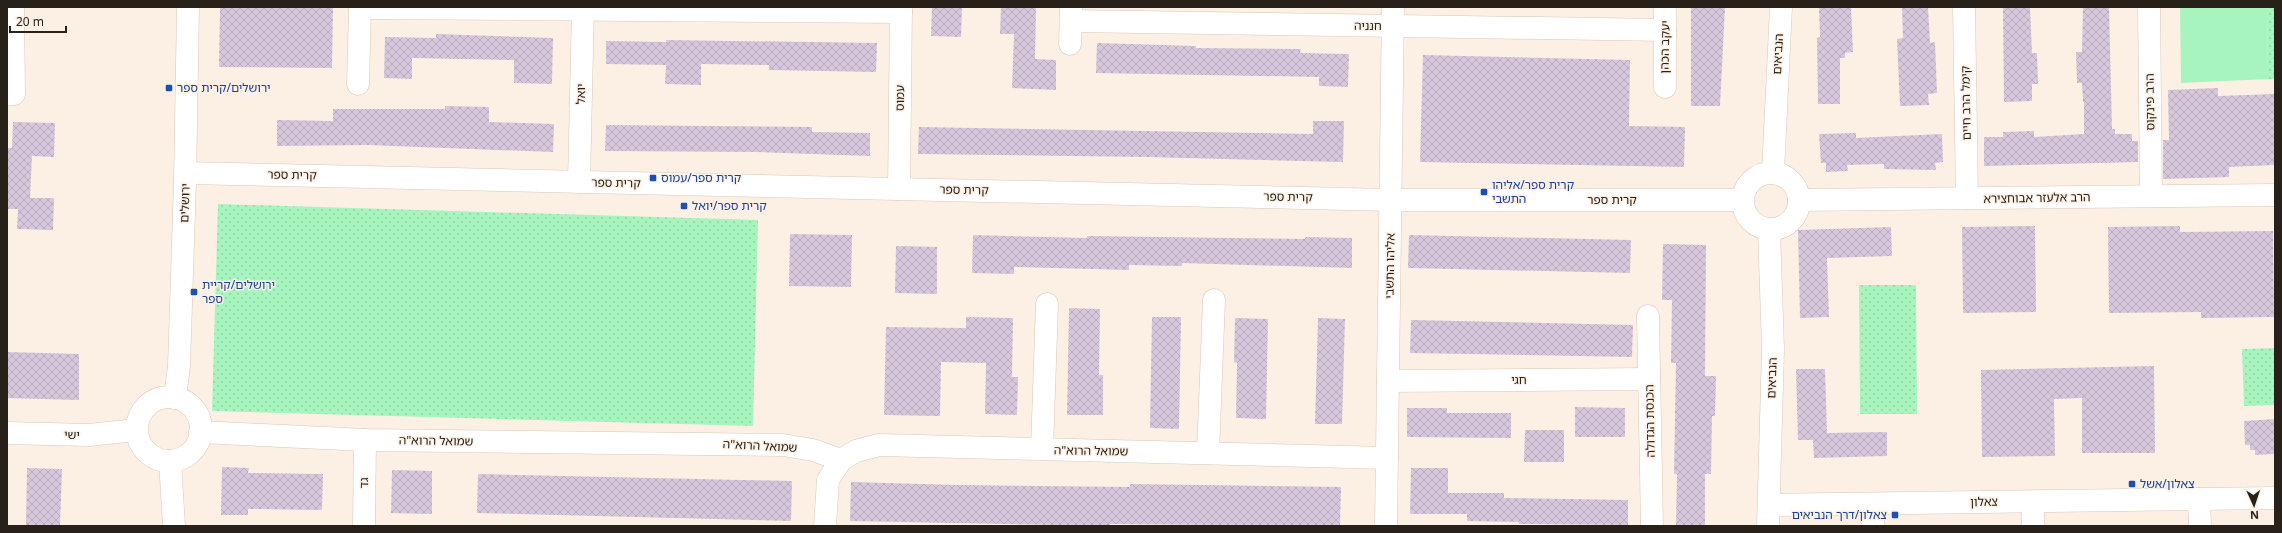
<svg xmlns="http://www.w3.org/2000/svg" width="2282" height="533" viewBox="0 0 2282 533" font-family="'Noto Sans','Noto Sans Hebrew',sans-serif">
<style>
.grass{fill:#a7f4be}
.park{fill:url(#park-dots)}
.building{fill:url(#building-cross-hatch)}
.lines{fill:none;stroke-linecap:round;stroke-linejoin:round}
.minor-casing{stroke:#d9c7b4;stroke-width:23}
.minor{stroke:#fff;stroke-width:22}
.transit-dot{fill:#1a4fb4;stroke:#fcf0e5;stroke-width:1.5}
.labels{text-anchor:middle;stroke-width:3;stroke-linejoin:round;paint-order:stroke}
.street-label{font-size:12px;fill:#282119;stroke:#fcf0e5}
.transit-label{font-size:12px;fill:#164399;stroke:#fcf0e5;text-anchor:start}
</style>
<defs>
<pattern id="park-dots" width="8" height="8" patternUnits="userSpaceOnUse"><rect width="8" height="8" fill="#a7f4be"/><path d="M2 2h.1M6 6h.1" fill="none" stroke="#90d1a3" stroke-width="1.8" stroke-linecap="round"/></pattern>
<pattern id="building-cross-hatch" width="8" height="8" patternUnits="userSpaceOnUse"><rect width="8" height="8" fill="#d7c7dc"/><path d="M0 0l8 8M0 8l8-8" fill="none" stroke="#b9abbc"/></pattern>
</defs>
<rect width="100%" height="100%" fill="#fcf0e5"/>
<path class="grass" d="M2180,7H2267L2268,79L2181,83Z"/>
<g class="park">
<path d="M2267,7H2275V79H2268Z"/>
<path d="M218,204L758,220L753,426L212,411Z"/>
<path d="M1859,285H1916L1917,414H1860Z"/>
<path d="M2275,348V405L2244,406L2242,349Z"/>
</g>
<g class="building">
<path d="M220,7H333L332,68L219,67Z"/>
<path d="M932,7H962L961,37L931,36Z"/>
<path d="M1001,7H1036L1035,59L1056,60V90L1012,88L1014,34H1000Z"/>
<path d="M1691,7H1725L1720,106H1691Z"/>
<path d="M1819,7H1851L1853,52L1845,53V58H1840V104H1818L1817,38L1820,37Z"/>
<path d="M1902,7H1928L1930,43L1935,42L1937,93L1928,94L1929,105L1900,106L1897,39L1903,38Z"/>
<path d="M2003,7H2030L2032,53H2037L2038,84H2032V101L2004,102Z"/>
<path d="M2083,7H2109L2112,129H2115V134H2132V141H2138V162L1984,166V137H2003V132L2034,131V137L2084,134V102H2083L2082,83H2077L2076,52H2082Z"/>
<path d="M436,34L553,38L552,84L514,83V60L412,58V79L384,78L385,37L436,38Z"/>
<path d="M666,40L877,43L876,72L769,70V65L701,64V85L665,84L666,65L606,64V41L666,42Z"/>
<path d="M1097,43L1196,46V48L1301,49L1300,53L1349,54L1348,87L1319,86V77L1096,73Z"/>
<path d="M1423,55L1630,60L1629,126L1685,127L1684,167L1420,162Z"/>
<path d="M2218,88V96L2275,94V165L2229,167V177L2163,179V140H2169L2168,90Z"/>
<path d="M445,106L489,107V122L554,124L553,152L367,145L277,146V120L333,121V109H445Z"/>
<path d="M1313,121H1344L1343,162L1146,157L918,154L919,127L1313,134Z"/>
<path d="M13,122L55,123L54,157L32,156L30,198H54L53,230L17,229L18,209H7V148H12Z"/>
<path d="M606,125L812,127V132L870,133V156L755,152L605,151Z"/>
<path d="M1856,133V138L1942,134L1943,162L1935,163L1936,170L1884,169V164L1847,165L1848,171L1826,172V163H1821L1819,134Z"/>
<path d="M2035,226L2036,312L1963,313L1962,227Z"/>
<path d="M2180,226V232L2273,231L2274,317L2201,318V312L2109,313L2108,227Z"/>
<path d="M1891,227L1892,256L1827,258L1829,317L1800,318L1798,230Z"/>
<path d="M790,234L852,235L851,287L789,286Z"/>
<path d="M973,235L1087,238V236L1305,239V237L1352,238V268L1182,263V266L1129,265V270L1014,267V274L972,273Z"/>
<path d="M1409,235L1631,240L1630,273L1408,268Z"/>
<path d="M1663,244L1706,245L1705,376H1716L1715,416H1712L1711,474H1705V526H1676L1677,474H1674L1676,363H1671L1672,300H1662Z"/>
<path d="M896,246L937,247V294L895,293Z"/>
<path d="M1069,308L1100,309L1099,375H1103V415H1067Z"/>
<path d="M966,317L1013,318L1012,377H1018L1017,415L985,414L986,363L941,362L940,416L884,415L886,327L966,328Z"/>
<path d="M1152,317H1181L1179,429L1150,428Z"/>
<path d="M1235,318L1268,319L1266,419L1236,418L1237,363L1234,362Z"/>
<path d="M1318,318L1345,319L1342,424H1315Z"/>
<path d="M1411,320L1633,325L1632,357L1410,353Z"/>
<path d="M7,352L79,354V400L7,398Z"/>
<path d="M2154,366L2155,453H2082V398L2054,399L2055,456L1982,457L1981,370Z"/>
<path d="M1796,369H1825L1827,433L1887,432V456L1814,458L1813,440H1798Z"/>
<path d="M1575,407L1625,408V437H1575Z"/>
<path d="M1407,408H1447V413H1511V438L1407,437Z"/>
<path d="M2275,419V454L2255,455V450H2250V445H2245L2244,421Z"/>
<path d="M1525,430H1564V462H1524Z"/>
<path d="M222,467L249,468L248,473L323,474L322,510L248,509V515H221Z"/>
<path d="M27,468L62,469L60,526H26Z"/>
<path d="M1411,468H1448V493H1504V498L1628,500V525L1519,524V522L1467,521V514H1410Z"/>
<path d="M392,470L432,471V514L391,513Z"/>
<path d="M478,474L792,481L791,521L477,513Z"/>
<path d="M851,482L958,485L1130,487V484L1341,487L1340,526L1110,524V526L850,521Z"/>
</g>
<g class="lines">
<g class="minor-casing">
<g id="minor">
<path d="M1964,7L1967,198"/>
<path d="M2149,7L2151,196"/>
<path d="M360,8L901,12"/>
<path d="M1071,21L1665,30"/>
<path d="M1070,44L1071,7"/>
<path d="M358,84L360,7"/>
<path d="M1665,87V7"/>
<path d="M7,94H14L13,7"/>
<path d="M1773,172L1781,7"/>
<circle cx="1771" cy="201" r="28"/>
<path d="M186,173L1391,200H1742"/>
<path d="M579,182L583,7"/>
<path d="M899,189L901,7"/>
<path d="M1799,200L2275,195"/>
<path d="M1648,316L1652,526"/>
<path d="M1388,381L1649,379"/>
<circle cx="169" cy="429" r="32"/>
<path d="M175,398L179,366L185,182L188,7"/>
<path d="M200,432L365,440L783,445L813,450L841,460L856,451L879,445L1387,458"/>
<path d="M7,433L89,435L136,430"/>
<path d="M1042,449L1047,304"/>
<path d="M1208,453L1214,300"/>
<path d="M170,461L174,526"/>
<path d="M2199,499L2200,526"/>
<path d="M2033,502V526"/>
<path d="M1873,504V526"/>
<path d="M1769,505L2275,498"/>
<path d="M364,526L365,440"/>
<path d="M825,526L828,480L841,460"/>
<path d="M1386,526L1393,7"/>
<path d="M1768,526L1773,349L1769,229"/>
</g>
</g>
<use href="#minor" class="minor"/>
</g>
<g class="transit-dot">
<rect x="165" y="84" width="8" height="8" rx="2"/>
<rect x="649" y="174" width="8" height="8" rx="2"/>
<rect x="1480" y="188" width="8" height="8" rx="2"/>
<rect x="680" y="202" width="8" height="8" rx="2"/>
<rect x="190" y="288" width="8" height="8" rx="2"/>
<rect x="2128" y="480" width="8" height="8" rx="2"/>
<rect x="1891" y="511" width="8" height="8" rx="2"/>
</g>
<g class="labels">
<g class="street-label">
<text transform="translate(1368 26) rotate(1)" y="4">חנניה</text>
<text transform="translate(1665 47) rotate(-89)" y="4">יעקב הכהן</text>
<text transform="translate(1778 54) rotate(-87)" y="4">הנביאים</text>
<text transform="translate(581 94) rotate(-89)" y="4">יואל</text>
<text transform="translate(900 98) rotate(-89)" y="4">עמוס</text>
<text transform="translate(2150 102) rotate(-91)" y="4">הרב פינקוס</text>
<text transform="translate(1966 103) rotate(-91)" y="4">קימל הרב חיים</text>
<text transform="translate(292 175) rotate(1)" y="4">קרית ספר</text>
<text transform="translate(616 183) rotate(1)" y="4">קרית ספר</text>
<text transform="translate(964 190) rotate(1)" y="4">קרית ספר</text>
<text transform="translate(1288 197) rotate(1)" y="4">קרית ספר</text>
<text transform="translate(2037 198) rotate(-1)" y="4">הרב אלעזר אבוחצירא</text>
<text x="1612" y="204">קרית ספר</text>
<text transform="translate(185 203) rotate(-88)" y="4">ירושלים</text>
<text transform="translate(1390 266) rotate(-89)" y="4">אליהו התשבי</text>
<text transform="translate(1772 378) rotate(-88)" y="4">הנביאים</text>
<text x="1519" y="384">חגי</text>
<text transform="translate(1650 421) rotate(-91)" y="4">הכנסת הגדולה</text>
<text transform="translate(72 435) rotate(1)" y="4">ישי</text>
<text transform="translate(436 441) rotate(1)" y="4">שמואל הרוא"ה</text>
<text transform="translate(760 446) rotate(3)" y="4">שמואל הרוא"ה</text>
<text transform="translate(1091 451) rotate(1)" y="4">שמואל הרוא"ה</text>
<text transform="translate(364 483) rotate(-89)" y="4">גד</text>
<text transform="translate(1984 502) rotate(-1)" y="4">צאלון</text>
</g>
<g class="transit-label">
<text x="177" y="92">ירושלים/קרית ספר</text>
<text x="661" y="182">קרית ספר/עמוס</text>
<text x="1492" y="189">קרית ספר/אליהו<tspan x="1492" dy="14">התשבי</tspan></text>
<text x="692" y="210">קרית ספר/יואל</text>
<text x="202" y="289">ירושלים/קריית<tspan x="202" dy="14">ספר</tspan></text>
<text x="2140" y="488">צאלון/אשל</text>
<text x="1887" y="519" text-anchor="end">צאלון/דרך הנביאים</text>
</g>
</g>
<rect width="2282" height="533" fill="none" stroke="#282119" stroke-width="16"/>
<g transform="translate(2254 505) rotate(177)" stroke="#fcf0e5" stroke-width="3" paint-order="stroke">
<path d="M0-3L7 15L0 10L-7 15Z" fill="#282119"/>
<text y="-6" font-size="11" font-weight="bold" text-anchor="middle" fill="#282119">N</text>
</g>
<path d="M10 26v6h56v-6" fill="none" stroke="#282119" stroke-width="2"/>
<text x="16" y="26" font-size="12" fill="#282119" stroke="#fcf0e5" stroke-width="3" paint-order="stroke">20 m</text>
</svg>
